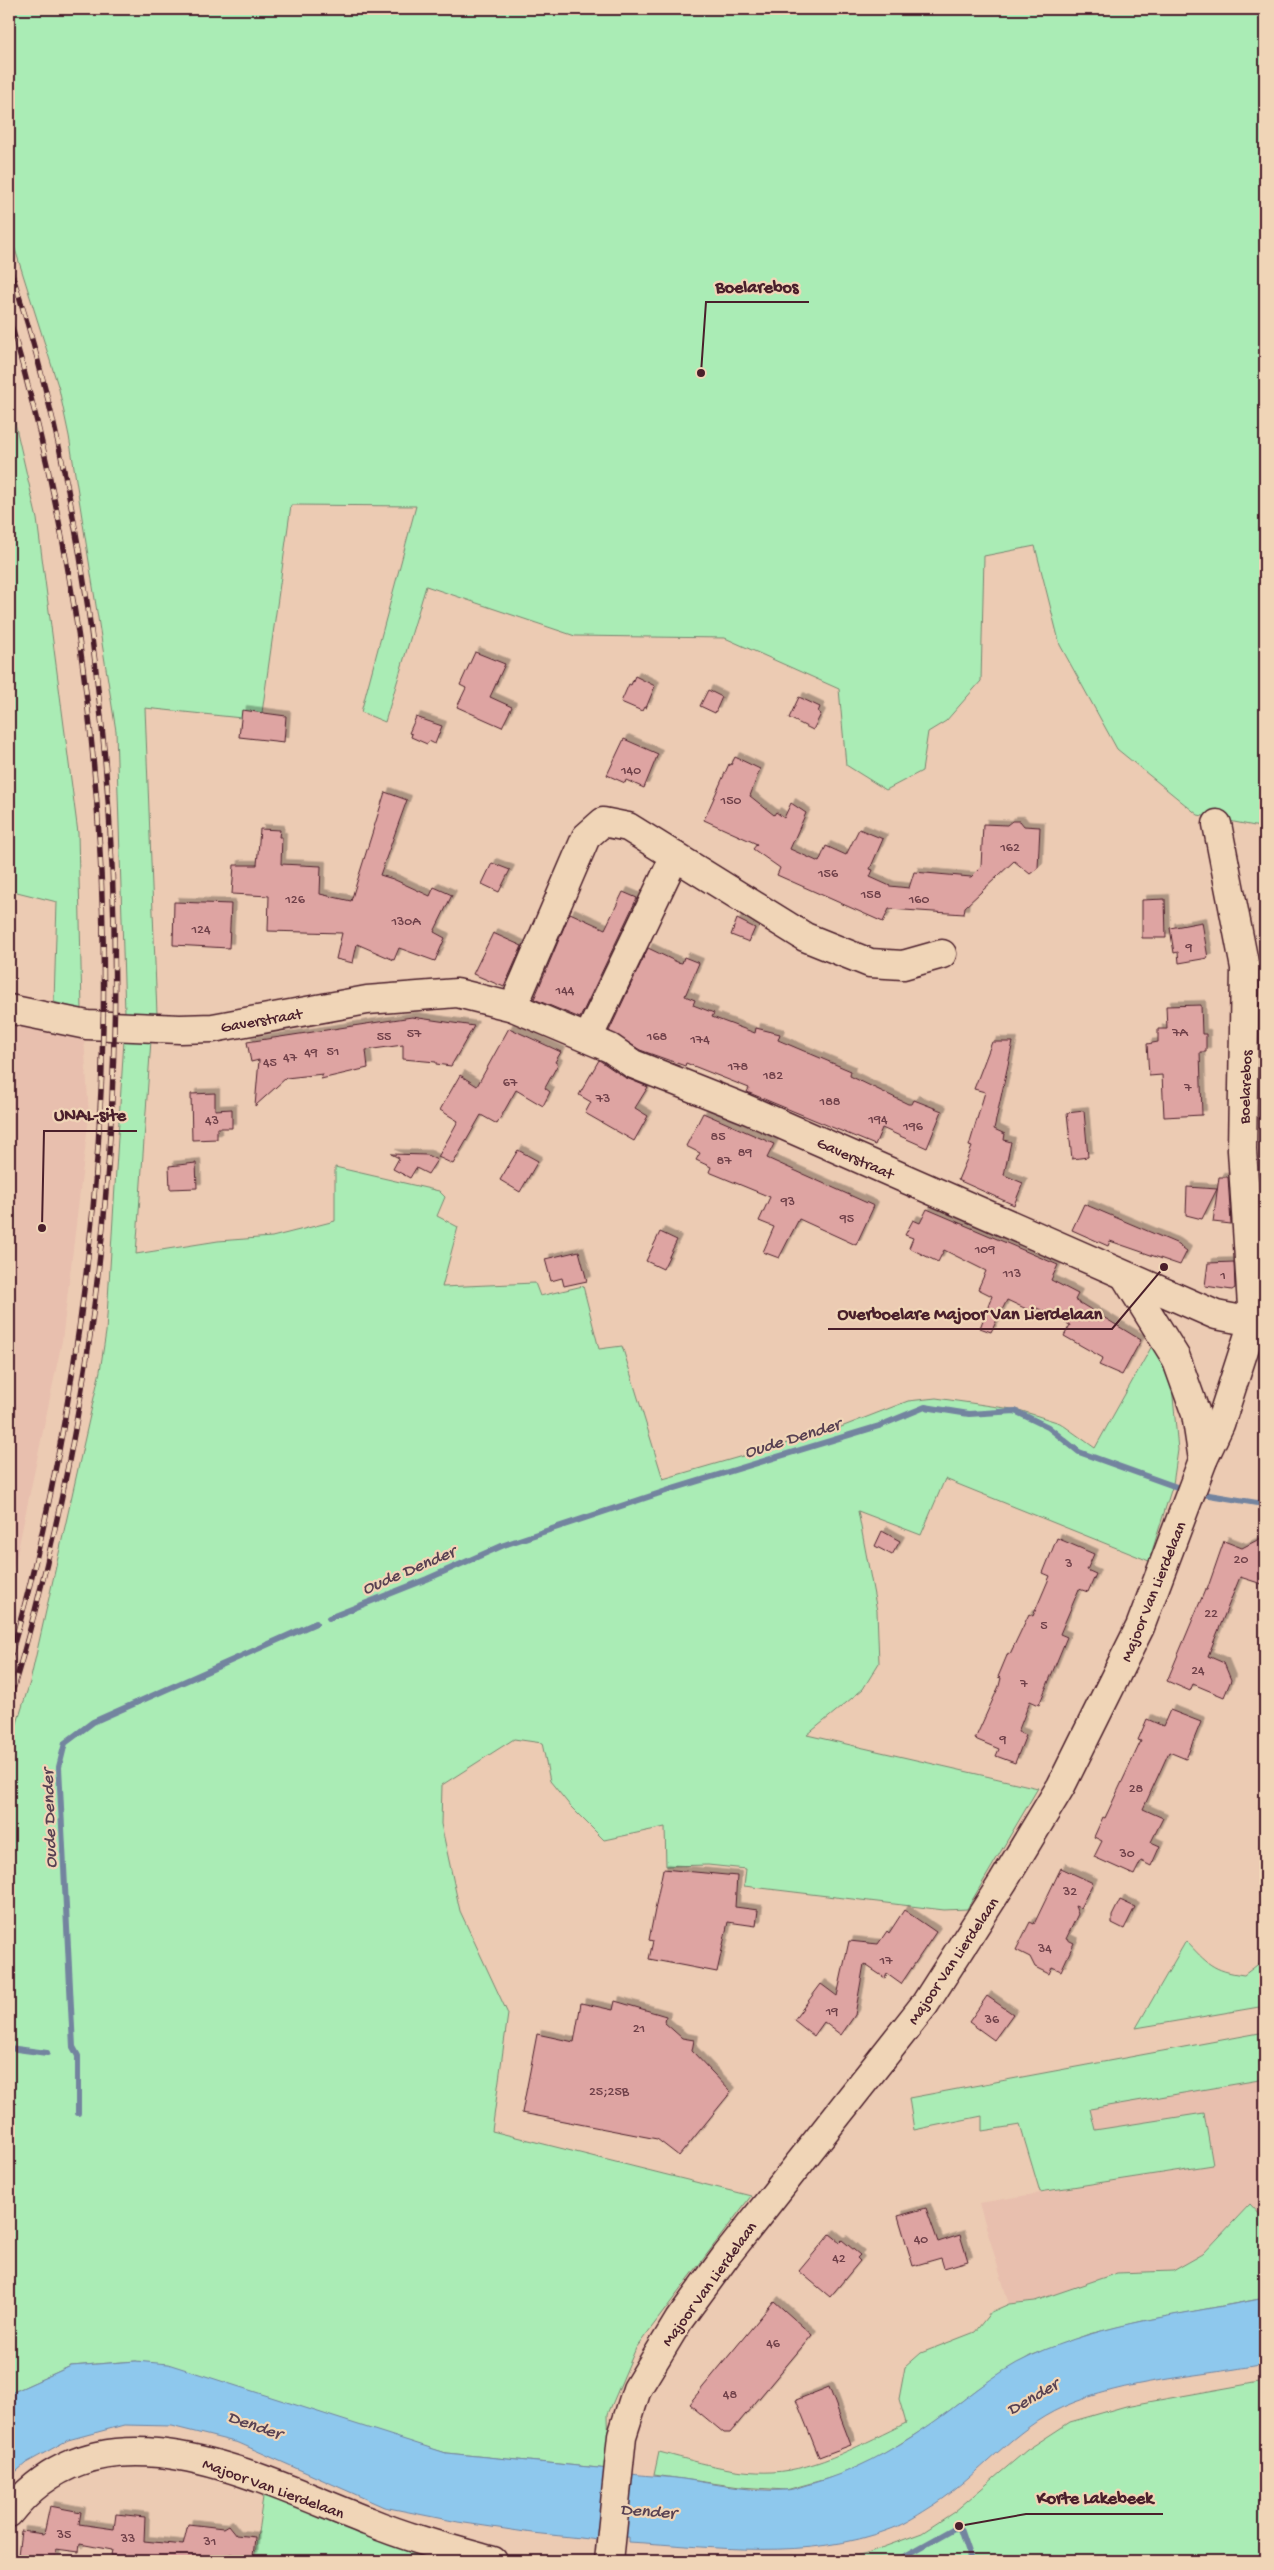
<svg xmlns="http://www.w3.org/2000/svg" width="1274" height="2570" viewBox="0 0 1274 2570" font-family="'Gochi Hand',sans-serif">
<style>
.built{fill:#e8bfae}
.green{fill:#aaecb5;stroke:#7a8670}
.water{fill:#8ec8ed;stroke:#73849f}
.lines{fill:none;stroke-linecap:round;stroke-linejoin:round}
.stream{stroke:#73849f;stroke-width:6}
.building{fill:#dea4a2;stroke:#4a1f2b;filter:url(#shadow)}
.minor-casing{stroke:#4a1f2b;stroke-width:31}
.minor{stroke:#f0d5b7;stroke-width:28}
.rail-casing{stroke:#4a1f2b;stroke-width:5.5}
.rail{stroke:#f0d5b7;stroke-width:4;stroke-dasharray:11;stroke-linecap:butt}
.labels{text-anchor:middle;stroke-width:4.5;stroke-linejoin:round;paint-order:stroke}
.number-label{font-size:14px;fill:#6f4049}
.street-label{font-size:16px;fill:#4a1f2b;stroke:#f0d5b7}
.water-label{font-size:18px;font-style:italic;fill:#584152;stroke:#f0d5b7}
.leader{fill:none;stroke:#4a1f2b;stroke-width:2}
.callout-dot{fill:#4a1f2b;stroke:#f0d5b7;stroke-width:2}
.callout-label{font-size:18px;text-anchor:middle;font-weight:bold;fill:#4a1f2b;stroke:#f0d5b7;stroke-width:4.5;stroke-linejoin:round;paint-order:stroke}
</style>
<defs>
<filter id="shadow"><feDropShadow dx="4.5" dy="-4.5" stdDeviation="0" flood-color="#0004"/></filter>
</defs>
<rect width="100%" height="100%" fill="#eccbb3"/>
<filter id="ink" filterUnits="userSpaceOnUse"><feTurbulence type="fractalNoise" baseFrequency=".02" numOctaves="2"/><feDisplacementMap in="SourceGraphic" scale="10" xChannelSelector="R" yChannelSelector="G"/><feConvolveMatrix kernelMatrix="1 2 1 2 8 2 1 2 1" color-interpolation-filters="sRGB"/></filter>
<g filter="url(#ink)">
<g class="built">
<path d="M9,1023L84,1037L89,1116L62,1341L16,1559L9,1581Z"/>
<path d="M1265,2079V2220L1250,2204L1203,2254L1173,2271L1117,2273L1035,2301L1009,2304L979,2203L1213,2165L1204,2113L1095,2130L1090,2108Z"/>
</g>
<g class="green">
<path d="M9,9H1265V828L1198,815L1117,749L1060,645L1035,546L984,556L981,681L946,721L928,732L922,771L886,790L846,765L839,689L725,638L575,636L426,586L385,722L361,712L416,506L291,505L261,720L145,708L157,1014L125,1013L116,731L69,436L59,389L9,230Z"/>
<path d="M9,397L37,519L78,833L82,1010L54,1002L57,902L9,890Z"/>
<path d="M124,1040H151L136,1254L218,1241L272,1237L335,1221V1167L439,1191L445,1197L437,1216L458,1227L442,1287L535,1283L540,1296L583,1286L599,1349L622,1346L663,1479L836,1429L908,1401L936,1398L1019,1410L1060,1423L1095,1448L1153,1344L1172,1386L1178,1450L1173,1484L1149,1561L945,1479L921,1535L858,1511L877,1611L879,1663L863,1689L807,1735L1038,1788L967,1909L944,1910L744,1886L746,1869L708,1865L666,1866L665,1827L604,1840L571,1807L550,1781L542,1743L514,1739L442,1785L441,1824L460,1911L508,2014L492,2131L751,2196L636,2348L608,2414L609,2469L446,2453L136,2361L71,2366L9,2394V1749L30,1682L100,1371L106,1332Z"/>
<path d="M1186,1941C1207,1963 1212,1971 1244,1975L1265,1959V2006L1136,2028Z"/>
<path d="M1265,2032V2079L1090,2109L1095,2130L1204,2113L1213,2165L1040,2192L1020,2125L982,2131V2116L914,2130L909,2098Z"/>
<path d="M1250,2204L1265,2220V2298L1143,2321L1089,2334L1030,2356L978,2389L929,2426L874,2460L837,2476L786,2490L740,2487L654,2475L659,2452C695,2461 734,2474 772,2472C817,2470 866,2442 906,2423L899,2399L905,2367L921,2353L975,2332L991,2312L1009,2304L1035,2301L1117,2273L1173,2271L1203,2254Z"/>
<path d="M1265,2381V2561H834L867,2553L922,2533L954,2512L1027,2450L1070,2422L1126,2406Z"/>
<path d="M277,2495L479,2561H254L263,2497Z"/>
</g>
<path class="water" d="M1265,2298V2364C1197,2377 1127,2379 1063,2407C1013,2429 979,2476 934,2505C921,2513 905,2524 891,2529C808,2561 715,2547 629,2542V2537L599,2540L532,2533L458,2522L384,2507L239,2443L171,2426L124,2425L68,2440L26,2463L9,2478V2394L71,2366L136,2361L168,2364L446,2453L609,2469C633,2477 658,2475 683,2479C716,2484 752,2492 785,2490C793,2490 802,2486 810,2484C854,2472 891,2451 928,2426C962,2403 993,2373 1031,2356C1105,2322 1187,2314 1265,2298Z"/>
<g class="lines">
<g class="stream">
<path d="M1197,1493L1257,1503L1265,1502"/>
<path d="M329,1618L427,1579L504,1545L669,1490L879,1426L925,1407L969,1414L1015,1411L1048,1427L1079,1452L1185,1490"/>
<path d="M9,2048L47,2053"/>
<path d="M78,2113V2056L73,2047L59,1767L65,1743L93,1722L316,1623"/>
<path d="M896,2561L959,2526L971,2561"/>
</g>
</g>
<g class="building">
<path d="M475,652L505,664L490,697L512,707L502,727L457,707L466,688L460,685Z"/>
<path d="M635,676L655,686L646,708L644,707L642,711L621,702L629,684L631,685Z"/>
<path d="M708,690L722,697L715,713L700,706Z"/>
<path d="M799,697L820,707L818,712L821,714L813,730L789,718Z"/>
<path d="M242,710L286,716L284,742L239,737Z"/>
<path d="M416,717L442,726L435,744L429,741L427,744L411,737L412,734L409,733Z"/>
<path d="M624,739L658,754L644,788L626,780L625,783L607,775Z"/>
<path d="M735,757L760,769L750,796L774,815L776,812L784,818L791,803L806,813L790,849L819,862L826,846L846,855L859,829L883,839L870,869L873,870L870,877L890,886L909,888L914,872L971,877L981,867L983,824L1007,825L1012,821H1020L1024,826L1040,827L1038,868L1030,874L1014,861L965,907L964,914L889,909L883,922L777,875L780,868L753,849L757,844L704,820L729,764L731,765Z"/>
<path d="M385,792L407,800L380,875L393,879L430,896L434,887L452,895L434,932L445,938L435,961L399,948L394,960L357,944L353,963L336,959L342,933L268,931L269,896L232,894L234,865H257L260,829L280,830L279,837H282L281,864L321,866L320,894L351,901Z"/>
<path d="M492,863L510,870L499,892L482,884Z"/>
<path d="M623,892L637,898L580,1018L534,999L570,913L605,929Z"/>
<path d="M1165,899L1166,938H1142V900Z"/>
<path d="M174,902L231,904L229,948L173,945Z"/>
<path d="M737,919L755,928L749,942L731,935Z"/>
<path d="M1202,922L1208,958L1179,963L1178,952L1174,953L1170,928Z"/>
<path d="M493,933L522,946L504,987L473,974Z"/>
<path d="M648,948L677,962L682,963L684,957L699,963L685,996L695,1000L693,1005L714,1013L712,1017L755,1033L756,1028L780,1034L778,1040L851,1071L850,1076L908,1104H912L914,1100L942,1111L927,1148L882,1128L875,1145L747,1092L749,1088L686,1063L685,1066L640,1050L609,1031Z"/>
<path d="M1201,1005L1202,1034H1206V1052H1200L1202,1115L1164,1117L1162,1075L1149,1076L1147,1044L1158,1042V1029H1167L1166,1006Z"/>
<path d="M412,1017L474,1026L451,1066L436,1064V1062L403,1059V1045L366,1050L368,1068L321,1079L323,1074L286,1078L255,1106L259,1060L251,1062L247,1042Z"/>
<path d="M509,1028L561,1052L555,1062L558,1064L545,1088L550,1092L543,1106L516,1090L497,1124L481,1115L453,1164L438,1157L458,1121L440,1110L460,1075L477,1086Z"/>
<path d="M992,1042H1013L994,1129L1005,1134L1004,1140L1011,1142L1004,1175L1023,1183L1014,1205L958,1180L972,1147L969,1146L985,1092L974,1089Z"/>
<path d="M599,1060L624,1077L648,1087L635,1108L648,1116L634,1141L585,1113L591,1102L579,1095Z"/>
<path d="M215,1093V1110L232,1109V1128H217V1139L192,1140L191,1094Z"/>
<path d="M1084,1111L1088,1157L1072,1159L1067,1113Z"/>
<path d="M703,1113L774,1144L767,1158L874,1206L856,1245L799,1219L779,1258L763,1252L774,1227L759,1221L770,1197L709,1172L711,1167L696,1160L700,1153L686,1146Z"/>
<path d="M518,1150L538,1161L520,1192L500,1180Z"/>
<path d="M391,1154L427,1155L437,1160L428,1174L416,1168L410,1178L393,1169L399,1158Z"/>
<path d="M196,1163L197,1188L170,1189L169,1166Z"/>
<path d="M1259,1176H1265V1224H1262Z"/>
<path d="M1219,1177H1228L1231,1224L1213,1222Z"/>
<path d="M1187,1187L1217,1189L1202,1219L1186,1215Z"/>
<path d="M1084,1204L1176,1243L1187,1251L1180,1265L1110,1241L1108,1246L1072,1230Z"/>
<path d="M927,1209L1058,1265L1051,1280L1078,1294L1075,1300L1141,1340L1122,1375L1099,1365L1103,1358L1064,1336L1070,1325L1037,1308L1035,1313L1007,1300L991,1332L980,1328L992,1296L978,1289L986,1271L944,1250L938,1262L909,1248L913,1238L905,1235L913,1220L920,1223Z"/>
<path d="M660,1232L677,1240L663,1269L646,1261Z"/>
<path d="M579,1251L587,1281L564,1286L562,1278L551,1281L545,1259Z"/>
<path d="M1234,1262L1235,1288L1232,1290L1205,1286L1208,1263Z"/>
<path d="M882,1531L900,1541L892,1555L875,1546Z"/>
<path d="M1265,1536V1585L1240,1577L1208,1656L1224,1663L1231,1680L1224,1697L1193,1684L1190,1691L1167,1681L1205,1590H1207L1224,1541L1242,1548Z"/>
<path d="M1057,1538L1094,1554L1087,1570L1096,1574L1088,1592L1079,1589L1060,1634L1067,1637L1039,1705L1030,1701L1018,1732L1026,1735L1015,1763L996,1756L999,1749L975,1739L999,1686L1001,1678L998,1677L1008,1653L1010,1654L1029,1614L1033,1616L1050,1576L1043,1573Z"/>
<path d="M1170,1710L1201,1722L1186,1759L1169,1752L1143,1809L1163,1818L1151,1842L1160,1846L1151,1866L1141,1861L1134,1875L1094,1857L1102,1841L1094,1837L1103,1817L1105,1818L1141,1741L1138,1740L1147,1719L1163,1726Z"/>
<path d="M1061,1868L1093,1883L1080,1908L1075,1906L1078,1914L1066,1939L1074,1943L1061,1971L1052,1967L1049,1974L1035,1967L1030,1957L1016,1950L1030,1922L1034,1924Z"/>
<path d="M663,1869L737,1876L735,1907L758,1910L756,1926L728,1922L717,1972L649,1959L653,1941L649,1940Z"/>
<path d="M1120,1900L1135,1907L1124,1929L1112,1923V1916Z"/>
<path d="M904,1910L936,1932L901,1984L887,1974L885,1978L864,1964L855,2015L841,2035L824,2022L814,2036L794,2020L821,1984L837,1996L849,1941L878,1944L887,1931L889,1933Z"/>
<path d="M987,1996L1013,2014L994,2040L969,2022Z"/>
<path d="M615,2001L666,2016L665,2023L682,2038L694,2040L692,2051L731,2092L679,2156L657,2139L522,2113L537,2034L574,2042L581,2003L613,2010Z"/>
<path d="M926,2208L938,2242L960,2235L968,2261L944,2268L941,2258L913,2266L898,2216Z"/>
<path d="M830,2234L840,2242L842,2240L860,2255L857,2258L860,2261L830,2297L799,2271Z"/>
<path d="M774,2301L812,2335L730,2433H724L689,2404Z"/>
<path d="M829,2387L851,2445L819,2457L796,2400Z"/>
<path d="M50,2506L81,2512L79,2524L114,2529L116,2514L145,2517L144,2541L183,2545L188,2524L223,2528L228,2525L236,2535L255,2537L253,2557L231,2554L227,2557L226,2561H136L137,2558L111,2555L112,2550L80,2544L79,2552L56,2549L55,2559L18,2555L21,2531L44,2534Z"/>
</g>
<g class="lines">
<g class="minor-casing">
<g id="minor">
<path d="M513,1007L586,837L603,822L628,827L805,937L870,963L903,965L942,954"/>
<path d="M9,1009L87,1025L180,1029L213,1028L367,1000L457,993L513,1007L610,1048L633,1064L744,1108L1216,1315L1253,1322L1265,1318"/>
<path d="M588,1038L675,856"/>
<path d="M1125,1276L1176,1358L1196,1414L1203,1460"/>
<path d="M9,2513C103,2394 256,2478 367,2521C408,2538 450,2549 493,2561"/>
<path d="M609,2561L622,2436L637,2389L679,2320L726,2256L925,2004L1003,1882L1061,1786L1140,1627L1203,1460L1220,1424L1253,1322L1242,1150L1245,968L1217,824"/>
</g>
</g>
<use href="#minor" class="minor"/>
<g class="rail-casing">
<g id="rail">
<path d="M9,265C58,411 86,564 101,717C135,1049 106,1383 9,1703"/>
<path d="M9,317C110,662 129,1026 71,1381C56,1475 36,1570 9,1661"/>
</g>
</g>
<use href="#rail" class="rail"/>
</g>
</g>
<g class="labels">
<g class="number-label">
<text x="631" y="774">140</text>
<text x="731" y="804">150</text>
<text x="1010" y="851">162</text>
<text x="828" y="877">156</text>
<text x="871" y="898">158</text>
<text x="295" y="903">126</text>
<text x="919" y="903">160</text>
<text x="406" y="925">130A</text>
<text x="201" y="933">124</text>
<text x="1189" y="951">9</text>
<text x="565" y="994">144</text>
<text x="1180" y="1036">7A</text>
<text x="414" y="1037">57</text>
<text x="384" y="1040">55</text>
<text x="657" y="1040">168</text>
<text x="700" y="1043">174</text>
<text x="333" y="1055">51</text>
<text x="311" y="1056">49</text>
<text x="290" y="1061">47</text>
<text x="270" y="1066">45</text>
<text x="738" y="1070">178</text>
<text x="773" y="1079">182</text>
<text x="510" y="1086">67</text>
<text x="1188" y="1091">7</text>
<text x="603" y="1102">73</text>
<text x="830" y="1105">188</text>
<text x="878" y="1123">194</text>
<text x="212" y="1124">43</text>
<text x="913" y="1130">196</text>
<text x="718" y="1140">85</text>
<text x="745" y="1156">89</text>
<text x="724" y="1164">87</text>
<text x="788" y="1205">93</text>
<text x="847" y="1222">95</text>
<text x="985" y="1253">109</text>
<text x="1012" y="1277">113</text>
<text x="1223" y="1279">1</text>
<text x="1241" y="1563">20</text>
<text x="1069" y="1567">3</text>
<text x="1211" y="1617">22</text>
<text x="1044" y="1629">5</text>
<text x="1198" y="1674">24</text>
<text x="1024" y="1687">7</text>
<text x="1003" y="1743">9</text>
<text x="1136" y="1792">28</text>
<text x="1127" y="1857">30</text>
<text x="1070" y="1895">32</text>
<text x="1045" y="1952">34</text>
<text x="886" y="1964">17</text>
<text x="832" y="2015">19</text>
<text x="992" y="2023">36</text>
<text x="639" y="2032">21</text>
<text x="609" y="2095">25;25B</text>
<text x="921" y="2243">40</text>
<text x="839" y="2262">42</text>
<text x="773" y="2347">46</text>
<text x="730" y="2398">48</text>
<text x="64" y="2538">35</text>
<text x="128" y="2542">33</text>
<text x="210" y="2545">31</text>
</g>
<g class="street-label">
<text transform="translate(261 1019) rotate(-10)" y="6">Gaverstraat</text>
<text transform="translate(1244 1087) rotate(-88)" y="6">Boelarebos</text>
<text transform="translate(856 1157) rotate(24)" y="6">Gaverstraat</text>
<text transform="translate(1152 1591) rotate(-68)" y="6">Majoor Van Lierdelaan</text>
<text transform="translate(952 1960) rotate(-56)" y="6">Majoor Van Lierdelaan</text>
<text transform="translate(708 2283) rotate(-54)" y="6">Majoor Van Lierdelaan</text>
<text transform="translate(274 2487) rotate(20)" y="6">Majoor Van Lierdelaan</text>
</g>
<g class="water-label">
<text transform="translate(792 1437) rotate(-17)" y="6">Oude Dender</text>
<text transform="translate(408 1569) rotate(-23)" y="6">Oude Dender</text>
<text transform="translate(48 1819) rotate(-92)" y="6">Oude Dender</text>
<text transform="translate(1032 2396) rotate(-30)" y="6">Dender</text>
<text transform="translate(255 2424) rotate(19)" y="6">Dender</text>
<text transform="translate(648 2510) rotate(4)" y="6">Dender</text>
</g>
</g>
<path class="leader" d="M701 373L706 302H809M42 1228L44 1131H137M1164 1267L1112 1329H828M959 2526L1026 2514H1163"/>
<g class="callout-dot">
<circle cx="701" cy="373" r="5"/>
<circle cx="42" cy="1228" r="5"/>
<circle cx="1164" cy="1267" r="5"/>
<circle cx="959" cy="2526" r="5"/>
</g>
<g class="callout-label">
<text x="757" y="292">Boelarebos</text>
<text x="90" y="1120">UNAL-site</text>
<text x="970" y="1319">Overboelare Majoor Van Lierdelaan</text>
<text x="1095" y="2503">Korte Lakebeek</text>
</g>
<rect width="1274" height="2570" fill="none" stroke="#f0d5b7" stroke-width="30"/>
<rect x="15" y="15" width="1244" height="2540" fill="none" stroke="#4a1f2b" stroke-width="2" filter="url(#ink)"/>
</svg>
